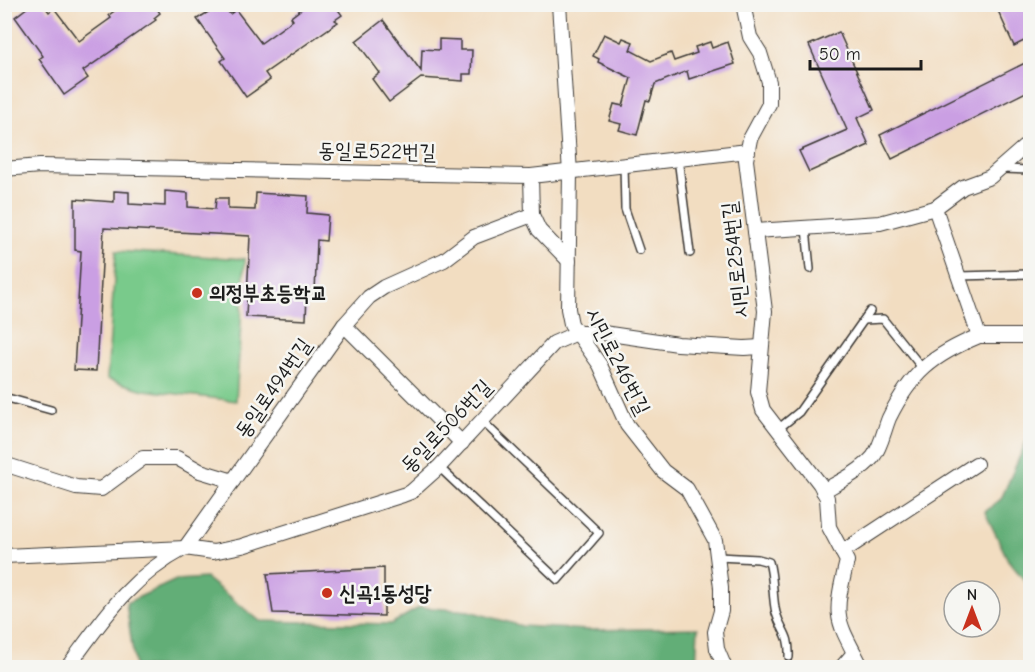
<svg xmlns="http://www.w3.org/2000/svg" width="1035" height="672" viewBox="0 0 1035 672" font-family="'Comic Neue','Poor Story',sans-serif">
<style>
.green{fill:#79ca8b;stroke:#4a7354;stroke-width:1.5}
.forest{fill:#62ae77;stroke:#3f654a;stroke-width:1.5}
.building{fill:#ca9fe3}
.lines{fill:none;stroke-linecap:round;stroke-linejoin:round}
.lane-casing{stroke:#3c3935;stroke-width:10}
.street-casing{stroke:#3c3935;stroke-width:16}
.lane{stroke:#fff;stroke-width:7}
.street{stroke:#fff;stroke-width:14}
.poi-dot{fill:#c8321e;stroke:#f6f6f2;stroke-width:2}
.labels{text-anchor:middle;stroke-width:5;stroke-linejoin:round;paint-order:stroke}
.street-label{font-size:21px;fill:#1c1c1c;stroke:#f6f6f2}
.poi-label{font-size:21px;font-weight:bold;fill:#1c1c1c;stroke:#f6f6f2;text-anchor:start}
</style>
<rect width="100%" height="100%" fill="#f6f6f2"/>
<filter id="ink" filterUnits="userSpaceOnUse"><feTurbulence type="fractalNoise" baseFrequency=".0167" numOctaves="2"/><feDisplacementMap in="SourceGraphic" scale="12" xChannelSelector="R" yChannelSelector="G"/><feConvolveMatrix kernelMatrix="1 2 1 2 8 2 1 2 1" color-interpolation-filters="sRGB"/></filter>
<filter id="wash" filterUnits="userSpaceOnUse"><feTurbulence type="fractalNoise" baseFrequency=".008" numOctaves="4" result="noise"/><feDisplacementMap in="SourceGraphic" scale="24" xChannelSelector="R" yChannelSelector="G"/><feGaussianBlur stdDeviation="1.35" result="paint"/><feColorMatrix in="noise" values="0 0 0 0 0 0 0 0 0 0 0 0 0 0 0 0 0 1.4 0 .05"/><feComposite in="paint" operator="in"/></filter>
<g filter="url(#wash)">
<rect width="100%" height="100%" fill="#f2ddc1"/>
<path class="green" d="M116,251L245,259L236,401L144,390L107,379Z"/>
<g class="forest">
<path d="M1030,433V587L1008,560L985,512L1001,499Z"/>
<path d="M206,578L260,621L391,624L420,607L469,611L522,626L588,630L698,628L696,667H135L126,603L176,580Z"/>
</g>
<g id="blocks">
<g class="building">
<path d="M32,4H43L49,12L54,8L79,41L111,18L109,15L124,4H154L160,13L154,18L156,20L83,71L88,78L64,95L39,59L43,56L15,17Z"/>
<path d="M221,4L230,14L236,10L261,43L293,20L291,17L308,4H334L342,15L335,20L338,22L265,73L270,80L246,97L221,61L225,58L197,19Z"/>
<path d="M995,4H1030V38L1014,46Z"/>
<path d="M383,20L421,71L422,49L439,50V39L460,40V50H472L471,74H463V81L421,78L389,102L372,79L380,73L356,41Z"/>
<path d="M839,32L874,110L857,118L869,145L809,172L799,151L847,130L809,45Z"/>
<path d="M604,34L621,42L623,38L633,42L630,50L651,61L671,53L674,61L697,53L695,47L710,42L712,48L728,42L735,64L689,79L687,71L655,84L650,101L646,100L637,135L619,130L621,124L609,121L614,104L623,106L631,78L598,62L599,59L593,56Z"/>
<path d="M1025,63L1030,74V90L892,159L880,135Z"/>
<path d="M114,191L129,192V204L165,206V191L188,193V207L215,209L216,198H228V209L255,210L256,193L308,196L307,213L328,215L326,241L317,240L315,293H307L306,320L246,317L250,236L104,228L96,371L74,370L81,251L75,250V199L114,202Z"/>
<path d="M384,568V616L273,613L267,574Z"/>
</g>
</g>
</g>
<g filter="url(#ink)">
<use href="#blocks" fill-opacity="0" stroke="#3c3935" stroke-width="1.5"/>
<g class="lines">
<g class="lane-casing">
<g id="lane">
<path d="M678,158L690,253"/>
<path d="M624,164L625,209L639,250"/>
<path d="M1002,169L1030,170"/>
<path d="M806,228L810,269"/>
<path d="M959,276L1030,274"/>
<path d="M864,320L883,319L923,369"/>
<path d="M4,397L51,410"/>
<path d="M778,429L799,412L870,311"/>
<path d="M439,467L558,580L599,533L481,420"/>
<path d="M718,557L758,559L769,562C774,579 772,596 776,613C782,633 790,633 789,657"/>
</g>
</g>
<g class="street-casing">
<g id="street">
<path d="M559,4L570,173L568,309L571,324L600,365L627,425L663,471L687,489L715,540L721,588V611L715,632L717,649L725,668"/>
<path d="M743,4L750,37L760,53L769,82V104L750,139L746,160L765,311L758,392L763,410L820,484L827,498L829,527L847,561C833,619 835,616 862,668"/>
<path d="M4,169L40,166L531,176L748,151"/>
<path d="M935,208L963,187L990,177L1030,142"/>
<path d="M532,215L539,230L569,261"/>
<path d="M755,231L880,223L935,208L979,336C933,355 911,373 889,418C884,430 881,447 873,457C860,472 841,481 823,491"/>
<path d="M344,325L462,443"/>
<path d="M979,336H1030"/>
<path d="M4,464L76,487L101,489L143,458H177L200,471L233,481"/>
<path d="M842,552L976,464"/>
<path d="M4,556L185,548L213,552L242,546L403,495L411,492L439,467L554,343L577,333H603L678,344L744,348L761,347"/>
<path d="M67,668C104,618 129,578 185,548L344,325L369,297L384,287L444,260L474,237L532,215L531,176"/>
<path d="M841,668L854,653"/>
</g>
</g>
<use href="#lane" class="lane"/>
<use href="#street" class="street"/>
</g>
</g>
<g class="poi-dot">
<circle cx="197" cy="293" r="6"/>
<circle cx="327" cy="593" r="6"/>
</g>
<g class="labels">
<g class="street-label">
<text transform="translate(377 151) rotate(1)" y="7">동일로522번길</text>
<text transform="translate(735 260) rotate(-96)" y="7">시민로254번길</text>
<text transform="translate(618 361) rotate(63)" y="7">시민로246번길</text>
<text transform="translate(273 388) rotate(-55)" y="7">동일로494번길</text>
<text transform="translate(446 426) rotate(-46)" y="7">동일로506번길</text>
</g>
<g class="poi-label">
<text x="209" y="300">의정부초등학교</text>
<text x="339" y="600">신곡1동성당</text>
</g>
</g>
<rect width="1035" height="672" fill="none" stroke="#f6f6f2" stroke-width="24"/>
<g transform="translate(972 609)"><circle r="28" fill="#f6f6f2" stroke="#9f9f9c" stroke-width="1.5"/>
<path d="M0-4.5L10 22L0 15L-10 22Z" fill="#c8321e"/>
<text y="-9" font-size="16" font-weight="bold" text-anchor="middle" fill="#1c1c1c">N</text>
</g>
<path d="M810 60v9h111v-9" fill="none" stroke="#1c1c1c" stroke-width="3"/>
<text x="819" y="60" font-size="18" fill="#1c1c1c" stroke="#f6f6f2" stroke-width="4.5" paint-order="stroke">50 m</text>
</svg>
